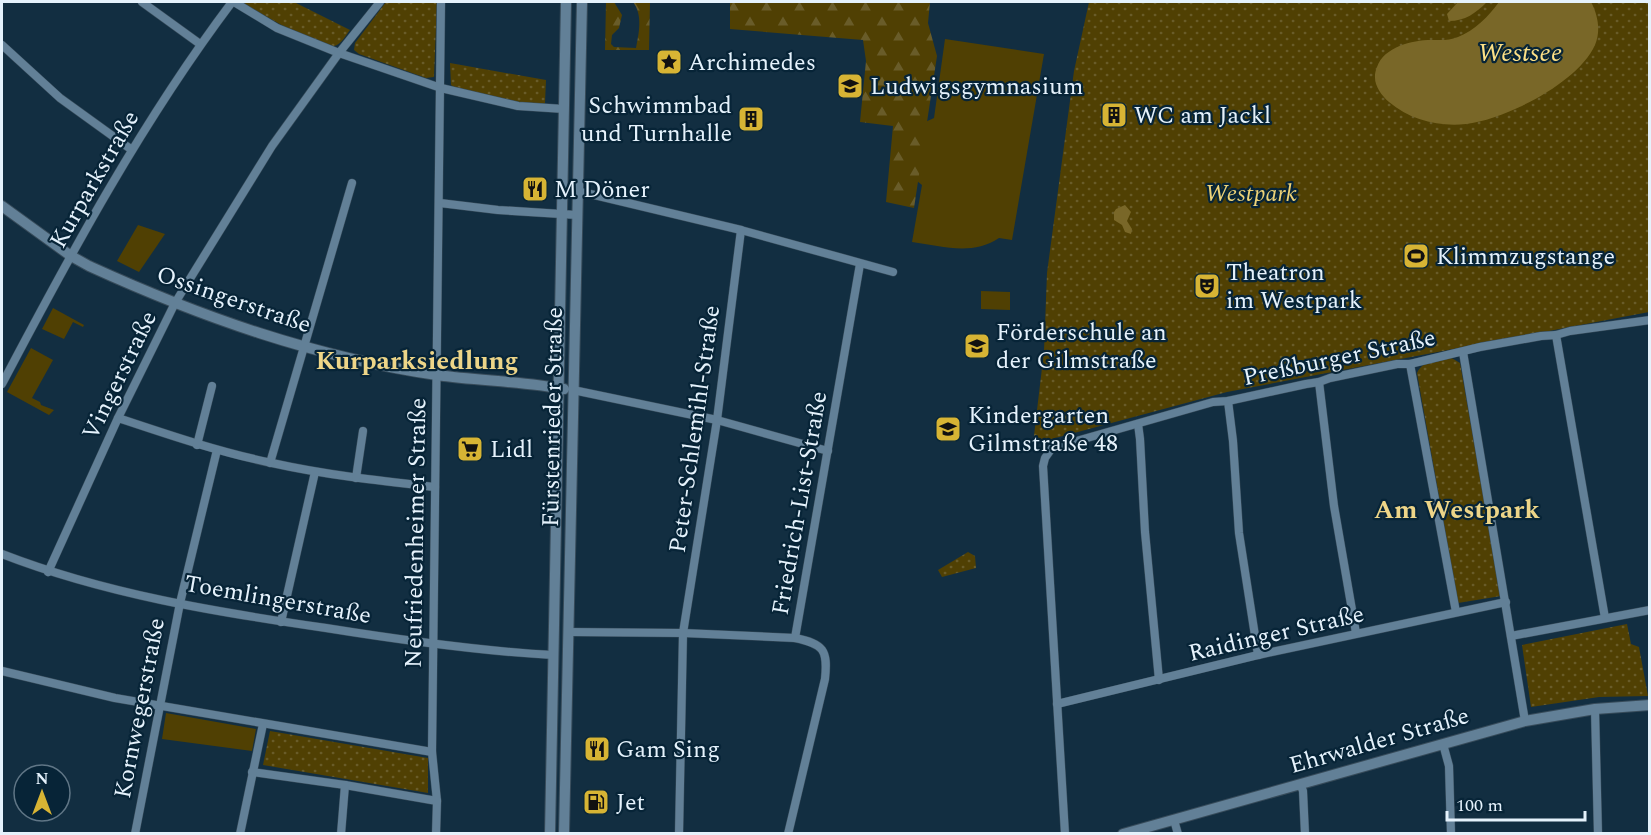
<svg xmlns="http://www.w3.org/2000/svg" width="1651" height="835" viewBox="0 0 1651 835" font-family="Spectral,serif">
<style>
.grass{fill:#504003}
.forest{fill:url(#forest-firs)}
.park{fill:url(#park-dots)}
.water{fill:#796728}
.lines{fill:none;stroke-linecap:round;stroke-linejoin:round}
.street-casing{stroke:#374b5a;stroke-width:9}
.secondary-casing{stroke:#374b5a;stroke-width:12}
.street{stroke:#628097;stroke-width:8}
.secondary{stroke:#628097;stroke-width:10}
.labels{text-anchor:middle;stroke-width:4.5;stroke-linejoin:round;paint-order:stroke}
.poi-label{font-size:24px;fill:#e5f2fc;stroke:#072437;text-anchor:start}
.street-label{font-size:24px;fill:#e5f2fc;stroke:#072437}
.park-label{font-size:24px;font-style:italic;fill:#eed378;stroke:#072437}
.water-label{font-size:26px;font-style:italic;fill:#fde186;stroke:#072437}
.neighbourhood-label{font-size:26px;font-weight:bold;fill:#edd588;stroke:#072437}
</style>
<defs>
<pattern id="forest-firs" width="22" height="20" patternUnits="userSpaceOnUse" patternTransform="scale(1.5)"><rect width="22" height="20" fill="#504003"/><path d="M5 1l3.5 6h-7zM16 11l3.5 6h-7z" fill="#695c29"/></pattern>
<pattern id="park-dots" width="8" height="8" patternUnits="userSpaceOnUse" patternTransform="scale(1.5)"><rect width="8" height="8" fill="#504003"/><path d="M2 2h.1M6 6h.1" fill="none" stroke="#695c29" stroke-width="1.8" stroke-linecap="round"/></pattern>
</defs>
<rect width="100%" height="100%" fill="#122e41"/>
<g class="grass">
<path d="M945,39L1044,54L1012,240L999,238C972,256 942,246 912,242L922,185L913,178L923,123L934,118Z"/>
<path d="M138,225L165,234L139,272L117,261Z"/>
<path d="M981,291L1010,292V310L981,309Z"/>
<path d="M53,308L84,325L83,327L73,322L64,339L42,329Z"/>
<path d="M31,348L53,360L32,398L40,402L41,405L54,410L49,415L7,392Z"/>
<path d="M166,713L256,729L252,751L162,739Z"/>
</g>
<g class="forest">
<path d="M606,2H614L622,15L619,28L612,35L611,44L614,47L636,48C639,33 643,15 633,2H650L649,50H605Z"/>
<path d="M730,2H930L928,23L937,56L914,208L886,202L893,126L860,122L866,61L863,40L730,29Z"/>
</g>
<g class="park">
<path d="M241,2H294L350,30C346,35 341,45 334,46C320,49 255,10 241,2Z"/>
<path d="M386,2H437L434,77L426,78L359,54L354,50L355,43Z"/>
<path d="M1089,2H1649V312L1227,392L1033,444L1044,351L1047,273L1074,71Z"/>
<path d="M450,63L546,80L545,103L543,105L518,103L455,88L451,85Z"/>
<path d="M1450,357L1460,363L1501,596L1458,603L1417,373C1423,360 1437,360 1450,357Z"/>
<path d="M968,552L975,556L976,568L942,577L938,570Z"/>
<path d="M1627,624L1631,644L1639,647L1648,696L1599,697L1531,707L1522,645Z"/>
<path d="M270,731L428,758V793L263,765Z"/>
</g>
<g class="water">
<path d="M1458,2H1487C1476,13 1465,21 1449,21L1447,14Z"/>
<path d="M1499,2H1591C1598,15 1601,31 1595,45C1578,83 1506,119 1466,124C1439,127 1410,120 1389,102C1379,93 1371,81 1377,67C1384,47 1412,40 1431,40C1440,40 1449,41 1458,37C1474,31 1489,16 1499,2Z"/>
<path d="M1125,205L1131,212L1127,221L1132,229L1131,234L1125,232L1122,225L1114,220V212L1116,209Z"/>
</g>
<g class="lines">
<g class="street-casing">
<g id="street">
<path d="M142,2L200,44"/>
<path d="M234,2L277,28L339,53L441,88L518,106L564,109"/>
<path d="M2,45L60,98L132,150"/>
<path d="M562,189L586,193L741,230L893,272"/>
<path d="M440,203L498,210L577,215"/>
<path d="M1556,335L1605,618"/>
<path d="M1463,352L1525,721"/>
<path d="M1410,364L1456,612"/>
<path d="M1319,382L1334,506L1356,633"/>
<path d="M2,384C71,253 143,120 232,2"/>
<path d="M573,390L717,420L828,451"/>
<path d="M1228,401L1233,441L1239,533L1258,655"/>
<path d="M118,418C169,435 219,452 272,463C326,475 381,481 435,487"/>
<path d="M1138,424L1140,439L1145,532L1159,680"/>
<path d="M197,445L212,386"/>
<path d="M270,463L352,183"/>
<path d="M356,478L363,431"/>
<path d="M2,554C105,594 216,612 326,628C401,640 477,651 553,655"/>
<path d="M48,572L118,418L175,303L272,146L339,53L380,2"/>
<path d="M281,622L315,472"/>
<path d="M569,632L683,633L795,638C824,644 828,650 825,679L788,834"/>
<path d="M1511,636L1650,610"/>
<path d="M795,638L860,264"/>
<path d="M2,671L115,698L432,752"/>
<path d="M1057,704L1258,655L1506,602"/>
<path d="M1595,709L1598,834"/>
<path d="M1443,744L1449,766L1451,834"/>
<path d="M252,772L345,785L437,801"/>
<path d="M1300,784L1303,791L1305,834"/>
<path d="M1174,820L1178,834"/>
<path d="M135,834L180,603L217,450"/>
<path d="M240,834L263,724"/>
<path d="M341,834L345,785"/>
<path d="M436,834L437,801L432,752L441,2"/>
<path d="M679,834L683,633L717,420L741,230"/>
<path d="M1065,834L1043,466L1045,458L1052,448L1213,402L1228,401L1306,384L1319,382L1330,378L1397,364H1410L1480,347L1541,336L1556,335L1570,331L1650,320"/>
</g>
</g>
<g class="secondary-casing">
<g id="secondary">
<path d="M2,206L71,256L89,266C201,317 314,357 437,375C479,381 522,381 564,389"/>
<path d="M550,834L566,2"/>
<path d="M564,834L582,2"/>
<path d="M1123,834L1525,721L1595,709L1650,705"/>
</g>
</g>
<use href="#street" class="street"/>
<use href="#secondary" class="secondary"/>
</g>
<defs>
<g id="sight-square" transform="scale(1.35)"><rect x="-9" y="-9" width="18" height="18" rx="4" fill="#d7b434" stroke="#072437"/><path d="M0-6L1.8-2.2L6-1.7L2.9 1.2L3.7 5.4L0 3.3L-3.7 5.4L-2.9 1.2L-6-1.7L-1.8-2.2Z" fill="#111"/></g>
<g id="school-square" transform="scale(1.35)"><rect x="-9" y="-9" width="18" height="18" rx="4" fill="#d7b434" stroke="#072437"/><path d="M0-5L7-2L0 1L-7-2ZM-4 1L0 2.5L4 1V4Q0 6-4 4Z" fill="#111"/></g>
<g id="building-square" transform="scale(1.35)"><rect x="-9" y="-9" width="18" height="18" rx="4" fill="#d7b434" stroke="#072437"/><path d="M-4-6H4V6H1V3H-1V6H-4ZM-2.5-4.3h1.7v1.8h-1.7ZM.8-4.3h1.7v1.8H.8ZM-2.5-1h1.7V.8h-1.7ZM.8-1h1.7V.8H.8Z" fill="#111"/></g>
<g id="restaurant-square" transform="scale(1.35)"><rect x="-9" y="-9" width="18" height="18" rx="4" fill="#d7b434" stroke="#072437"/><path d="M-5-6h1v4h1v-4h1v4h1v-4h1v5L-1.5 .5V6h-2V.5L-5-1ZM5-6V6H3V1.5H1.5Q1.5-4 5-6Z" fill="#111"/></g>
<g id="stadium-square" transform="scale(1.35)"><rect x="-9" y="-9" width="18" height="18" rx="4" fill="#d7b434" stroke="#072437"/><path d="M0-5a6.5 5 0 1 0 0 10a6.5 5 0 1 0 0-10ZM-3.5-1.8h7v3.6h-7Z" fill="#111"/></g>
<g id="theatre-square" transform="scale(1.35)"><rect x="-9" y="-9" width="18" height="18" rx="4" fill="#d7b434" stroke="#072437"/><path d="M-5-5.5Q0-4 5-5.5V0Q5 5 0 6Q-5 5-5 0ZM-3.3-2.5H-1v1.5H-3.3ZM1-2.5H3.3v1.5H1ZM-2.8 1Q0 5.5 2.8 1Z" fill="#111"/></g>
<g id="supermarket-square" transform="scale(1.35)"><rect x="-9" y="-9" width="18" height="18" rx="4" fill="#d7b434" stroke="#072437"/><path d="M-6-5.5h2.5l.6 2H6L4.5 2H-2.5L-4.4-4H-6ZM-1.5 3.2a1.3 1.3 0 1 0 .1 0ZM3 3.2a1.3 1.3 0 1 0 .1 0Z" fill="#111"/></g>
<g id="fuel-square" transform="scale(1.35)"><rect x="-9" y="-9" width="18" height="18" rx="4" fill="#d7b434" stroke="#072437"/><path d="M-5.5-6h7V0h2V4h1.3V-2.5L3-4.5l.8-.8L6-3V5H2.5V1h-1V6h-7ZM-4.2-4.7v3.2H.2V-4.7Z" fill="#111"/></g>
</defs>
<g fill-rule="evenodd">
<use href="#sight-square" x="669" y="62"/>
<use href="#school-square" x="850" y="86"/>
<use href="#building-square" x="1114" y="115"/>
<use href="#building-square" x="751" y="119"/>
<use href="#restaurant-square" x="535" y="189"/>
<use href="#stadium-square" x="1416" y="256"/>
<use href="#theatre-square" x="1207" y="286"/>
<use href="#school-square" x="977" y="346"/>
<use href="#school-square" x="948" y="429"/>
<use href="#supermarket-square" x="470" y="449"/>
<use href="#restaurant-square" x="597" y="749"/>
<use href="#fuel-square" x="596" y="802"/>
</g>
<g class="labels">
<g class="poi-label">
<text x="688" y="70">Archimedes</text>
<text x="870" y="94">Ludwigsgymnasium</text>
<text x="732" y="113" text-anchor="end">Schwimmbad<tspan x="732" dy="28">und Turnhalle</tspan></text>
<text x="1134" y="123">WC am Jackl</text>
<text x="554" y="197">M Döner</text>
<text x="1436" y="264">Klimmzugstange</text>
<text x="1226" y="280">Theatron<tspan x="1226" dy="28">im Westpark</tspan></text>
<text x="996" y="340">Förderschule an<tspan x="996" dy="28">der Gilmstraße</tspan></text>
<text x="968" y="423">Kindergarten<tspan x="968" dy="28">Gilmstraße 48</tspan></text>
<text x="490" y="457">Lidl</text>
<text x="616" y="757">Gam Sing</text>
<text x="616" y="810">Jet</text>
</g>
<g class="street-label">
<text transform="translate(94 179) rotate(-60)" y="8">Kurparkstraße</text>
<text transform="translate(234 299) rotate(19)" y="8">Ossingerstraße</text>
<text transform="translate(1339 357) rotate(-12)" y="8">Preßburger Straße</text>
<text transform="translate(119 375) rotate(-64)" y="8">Vingerstraße</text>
<text transform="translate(552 417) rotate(-89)" y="8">Fürstenrieder Straße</text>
<text transform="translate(694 429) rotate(-82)" y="8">Peter-Schlemihl-Straße</text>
<text transform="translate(799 503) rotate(-80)" y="8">Friedrich-List-Straße</text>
<text transform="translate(415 533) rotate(-89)" y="8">Neufriedenheimer Straße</text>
<text transform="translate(278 599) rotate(10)" y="8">Toemlingerstraße</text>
<text transform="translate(1276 633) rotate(-13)" y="8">Raidinger Straße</text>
<text transform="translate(139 708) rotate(-79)" y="8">Kornwegerstraße</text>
<text transform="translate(1379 740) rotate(-16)" y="8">Ehrwalder Straße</text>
</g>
<g class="park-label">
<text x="1251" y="201">Westpark</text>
</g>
<g class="water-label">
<text x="1520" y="61">Westsee</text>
</g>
<g class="neighbourhood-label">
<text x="417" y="369">Kurparksiedlung</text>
<text x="1457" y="518">Am Westpark</text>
</g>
</g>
<rect width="1651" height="835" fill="none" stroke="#e5f2fc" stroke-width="6"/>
<g transform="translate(42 793)"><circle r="28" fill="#072437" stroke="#607686" stroke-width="1.5"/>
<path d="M0-4.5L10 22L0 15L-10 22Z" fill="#d7b434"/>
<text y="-9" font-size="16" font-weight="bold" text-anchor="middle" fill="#e5f2fc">N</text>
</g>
<path d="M1447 811v9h138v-9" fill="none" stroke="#e5f2fc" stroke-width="3"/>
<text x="1456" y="811" font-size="18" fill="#e5f2fc" stroke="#072437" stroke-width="4.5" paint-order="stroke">100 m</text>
</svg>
